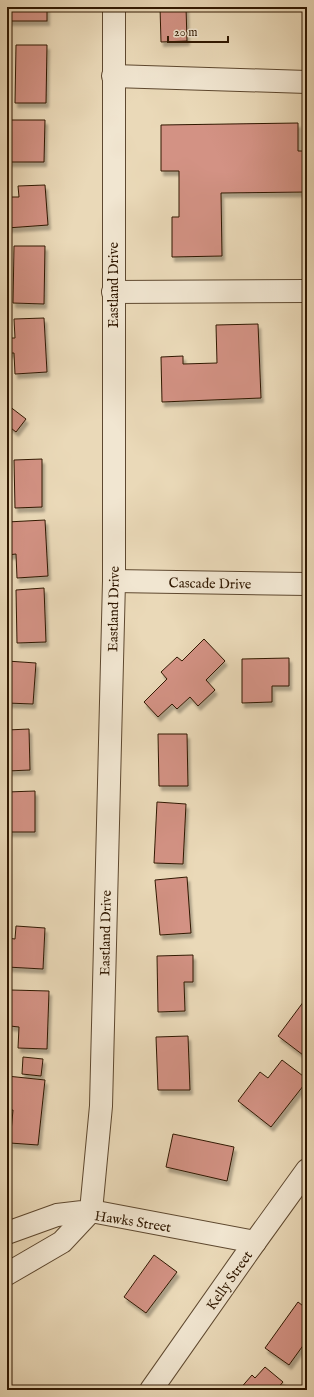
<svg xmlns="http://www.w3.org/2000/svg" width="314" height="1397" viewBox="0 0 314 1397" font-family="'IM FELL English',serif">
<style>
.building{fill:#d39284;stroke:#301801;filter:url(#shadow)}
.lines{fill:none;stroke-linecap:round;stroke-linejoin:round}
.minor-casing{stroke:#5e482f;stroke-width:24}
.minor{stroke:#f1e6d1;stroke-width:22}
.labels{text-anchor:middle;stroke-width:3;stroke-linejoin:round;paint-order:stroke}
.street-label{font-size:14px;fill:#301801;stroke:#f1e6d1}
</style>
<defs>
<filter id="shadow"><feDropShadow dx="2.5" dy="4.5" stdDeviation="1" flood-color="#0004"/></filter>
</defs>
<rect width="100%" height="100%" fill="#ead9b8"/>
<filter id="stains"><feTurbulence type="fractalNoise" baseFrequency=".005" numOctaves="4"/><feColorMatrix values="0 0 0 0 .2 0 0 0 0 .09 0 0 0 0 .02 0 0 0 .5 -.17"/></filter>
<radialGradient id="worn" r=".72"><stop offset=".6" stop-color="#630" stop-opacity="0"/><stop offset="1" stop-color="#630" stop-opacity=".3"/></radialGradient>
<g class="building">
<rect x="7" y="7" width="40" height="14"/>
<path d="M160,7H186L187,41L161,42Z"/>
<path d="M16,45H47L46,103H15Z"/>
<path d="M7,120H45L44,162H7Z"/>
<path d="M298,123V151H307V192L221,193L222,256L172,257V217H179V171H161V125Z"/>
<path d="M45,185L48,225L7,228V197H19L18,186Z"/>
<path d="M14,246H45L44,304L13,303Z"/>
<path d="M44,318L47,372L15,374L14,353H7V338H15L14,319Z"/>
<path d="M258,324L261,398L162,402L161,357L183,356V364L217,363L216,325Z"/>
<path d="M9,406L26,419L16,432L7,425V408Z"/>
<path d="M42,459V507L15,508L14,460Z"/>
<path d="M45,520L48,576L17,578L16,554L7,555V522Z"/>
<path d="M44,588L46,642L17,643L16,590Z"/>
<path d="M204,639L225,661L206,680L215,690L198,706L190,697L177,709L172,704L158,717L144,702L167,679L161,672L177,657L182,661Z"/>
<path d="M289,658V686H272V702L242,703V659Z"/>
<rect x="305" y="660" width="2" height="28"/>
<path d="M7,661L36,663L33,704L7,703Z"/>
<path d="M29,729L30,770L7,771V730Z"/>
<path d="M158,734H187L188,786H159Z"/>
<path d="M35,791V832H7V792Z"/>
<path d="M157,802L186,804L183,864L154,863Z"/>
<path d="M187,877L191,933L160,935L155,880Z"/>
<path d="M16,926L45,928L43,969L7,967V938L15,939Z"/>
<path d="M193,955V982H184L185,1011L158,1012L157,956Z"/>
<path d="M11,990L49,991L47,1049L18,1048L19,1027L10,1026Z"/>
<path d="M307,997V1058L278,1036Z"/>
<path d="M188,1036L190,1090H158L156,1037Z"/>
<path d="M23,1057L43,1059L41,1076L22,1074Z"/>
<path d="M282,1060L307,1079V1081L271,1127L238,1101L260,1072L268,1078Z"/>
<path d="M7,1076L45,1080L38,1145L10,1143L13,1110H7Z"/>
<path d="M173,1134L234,1147L227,1181L166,1167Z"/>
<path d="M154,1255L177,1272L146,1313L124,1297Z"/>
<path d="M298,1302L307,1309V1340L289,1365L265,1348Z"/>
<path d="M265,1367L283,1382L276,1390H239L252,1375L255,1378Z"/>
</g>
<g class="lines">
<g class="minor-casing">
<g id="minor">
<path d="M113,76L307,82"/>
<path d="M113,292L307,291"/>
<path d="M114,581L307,584"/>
<path d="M7,1233L57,1215L91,1211L101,1106L114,581V7"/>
<path d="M7,1274L62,1242L91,1211L255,1242"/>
<path d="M151,1390L255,1242L307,1170"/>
</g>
</g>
<use href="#minor" class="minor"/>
</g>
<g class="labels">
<g class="street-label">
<text transform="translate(113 285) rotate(-90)" y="5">Eastland Drive</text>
<text transform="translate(210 583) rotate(1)" y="5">Cascade Drive</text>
<text transform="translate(113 609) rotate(-89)" y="5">Eastland Drive</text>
<text transform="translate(105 933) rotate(-89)" y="5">Eastland Drive</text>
<text transform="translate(133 1221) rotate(9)" y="5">Hawks Street</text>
<text transform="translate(229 1280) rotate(-55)" y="5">Kelly Street</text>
</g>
</g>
<rect width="314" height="1397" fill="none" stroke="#ead9b8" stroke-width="24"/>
<rect x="8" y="8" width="298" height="1381" fill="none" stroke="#301801" stroke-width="2"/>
<rect x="12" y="12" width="290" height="1373" fill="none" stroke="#301801"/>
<path d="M168 36v6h60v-6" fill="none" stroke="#301801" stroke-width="2"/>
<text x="174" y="36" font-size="12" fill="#301801" stroke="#f1e6d1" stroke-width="3" paint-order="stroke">20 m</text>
<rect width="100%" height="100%" filter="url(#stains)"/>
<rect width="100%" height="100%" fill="url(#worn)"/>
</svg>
